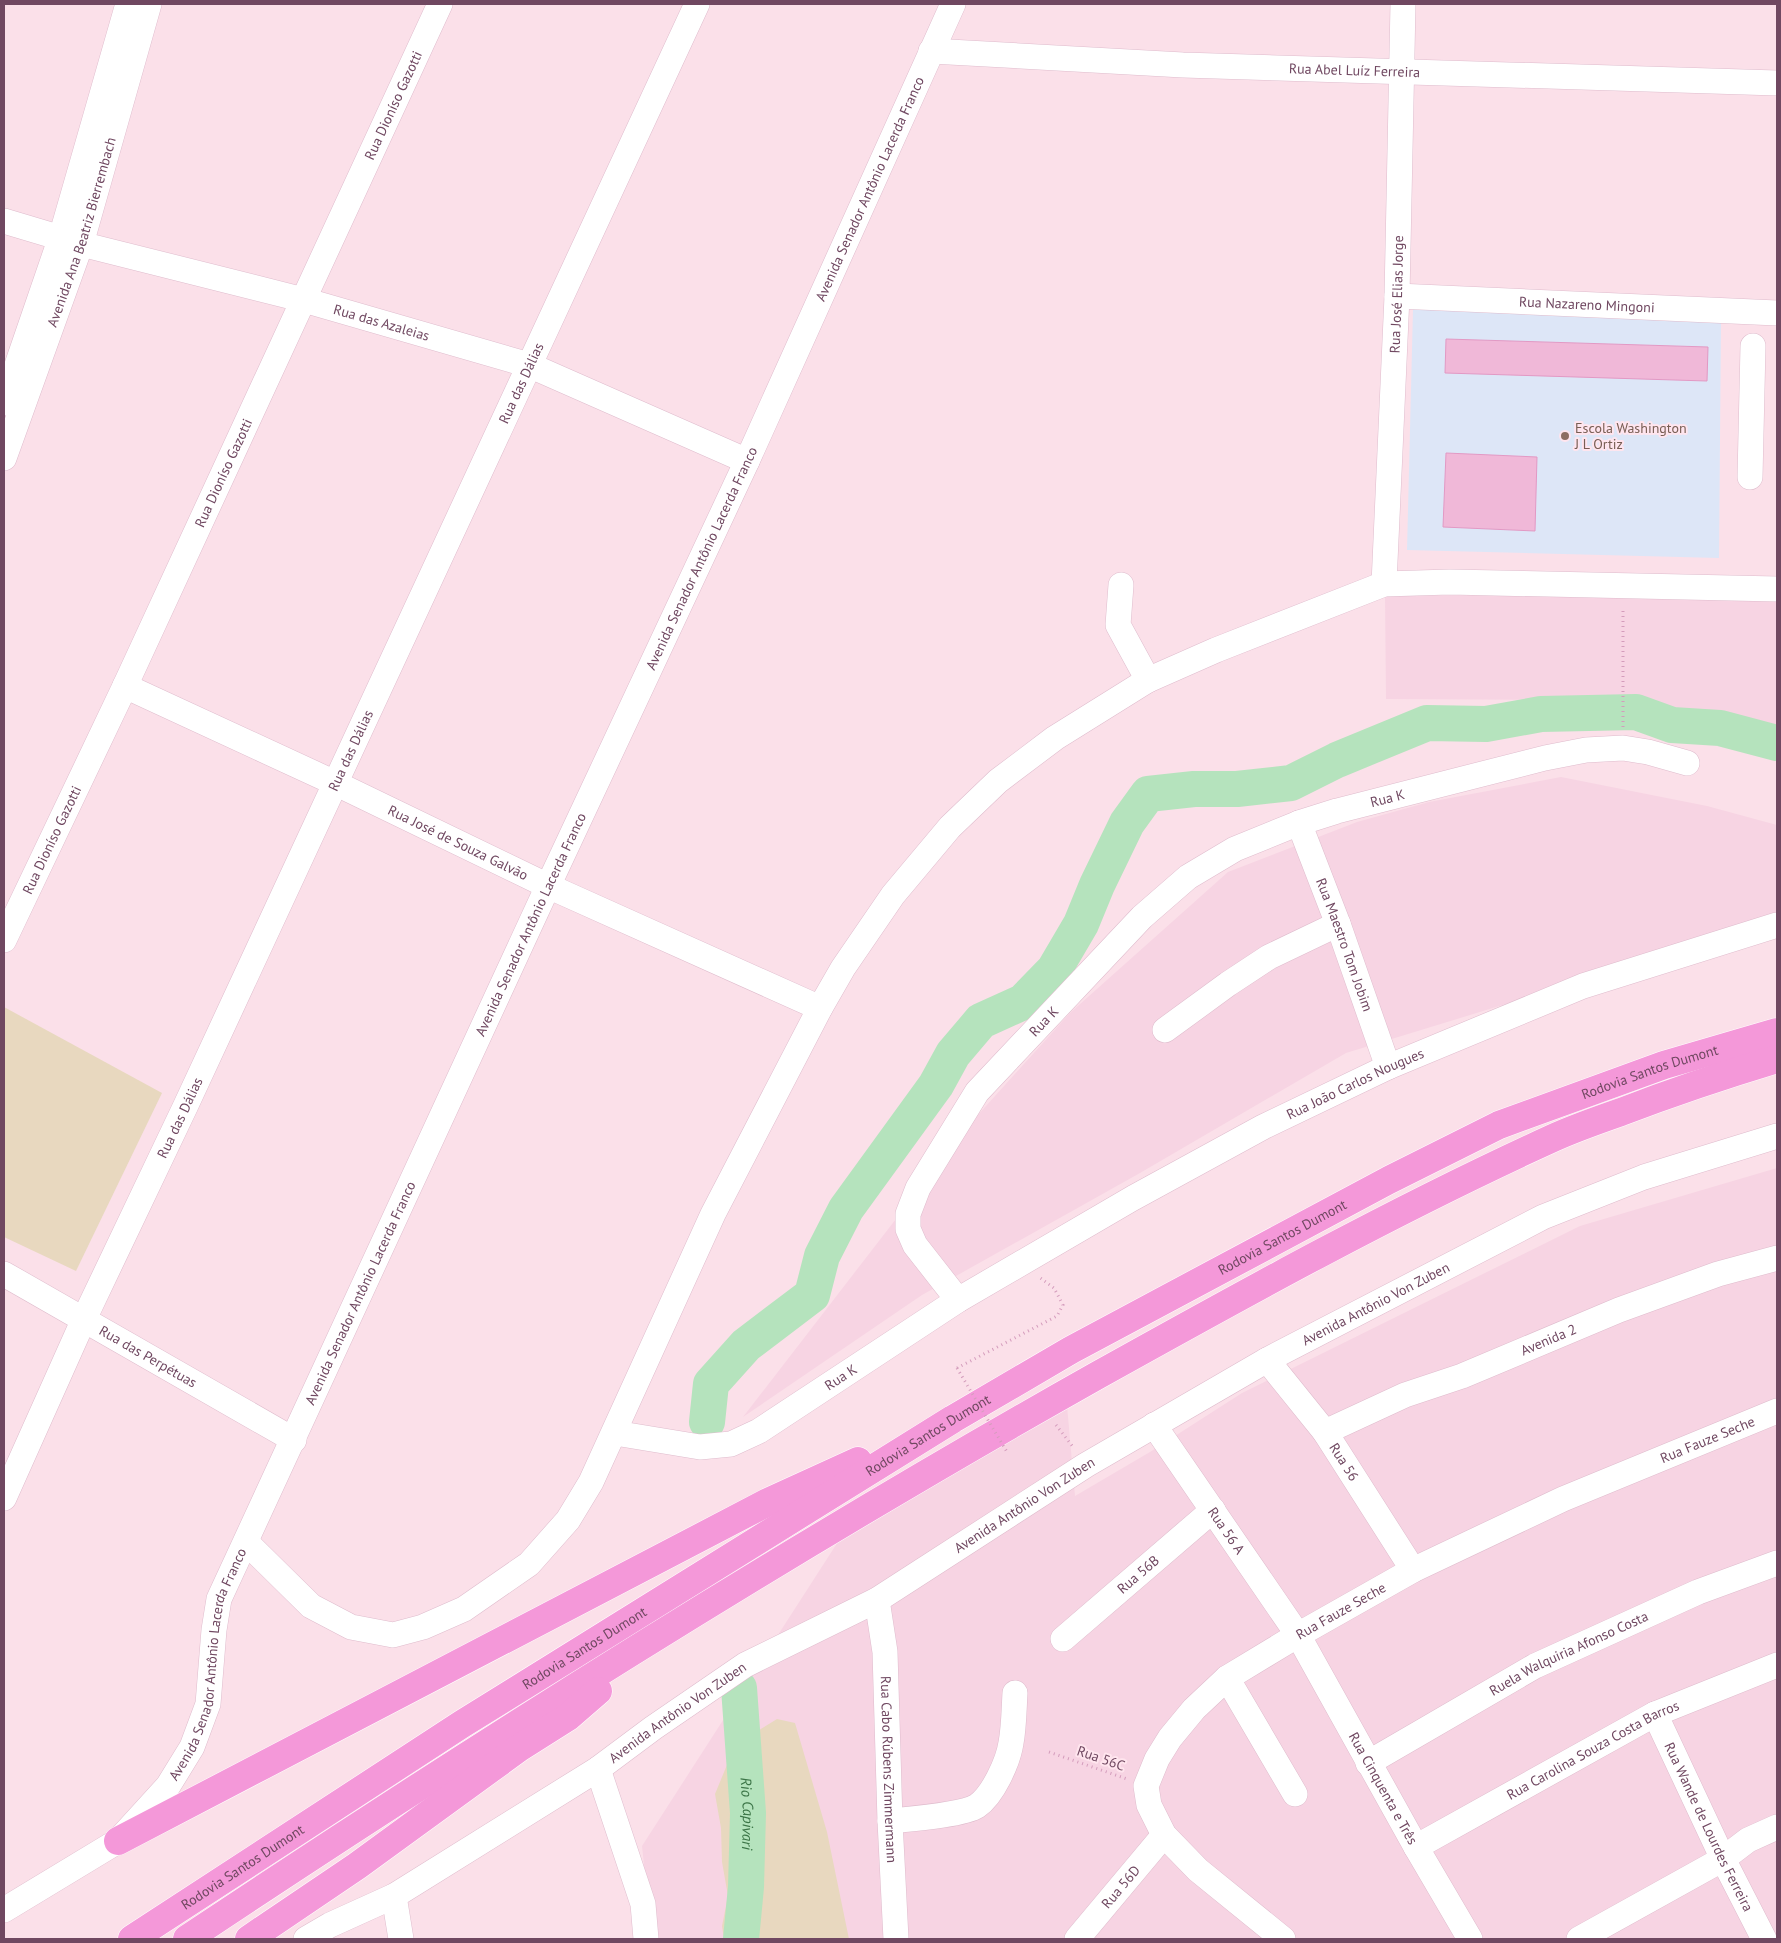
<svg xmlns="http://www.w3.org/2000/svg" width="1781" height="1943" viewBox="0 0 1781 1943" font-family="'PT Sans',sans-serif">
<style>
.residential{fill:#f7d4e3}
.education{fill:#dde6f7}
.green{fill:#e8d8bf}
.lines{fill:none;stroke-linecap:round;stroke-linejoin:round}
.river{stroke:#b5e3bd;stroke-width:36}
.building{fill:#f0b8d8;stroke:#e299c4}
.minor-casing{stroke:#dfbccd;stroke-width:26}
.highway-casing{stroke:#fff;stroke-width:29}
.path{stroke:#d49cbc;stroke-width:3;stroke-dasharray:1 4;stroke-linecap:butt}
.minor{stroke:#fff;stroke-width:25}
.highway{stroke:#f498d9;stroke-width:28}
.path-bridge{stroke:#d49cbc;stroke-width:3;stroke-dasharray:1 4;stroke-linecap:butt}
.education-dot{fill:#8d6e63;stroke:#ffe5ee;stroke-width:2}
.labels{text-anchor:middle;stroke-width:4;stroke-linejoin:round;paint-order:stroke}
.street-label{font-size:14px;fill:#704861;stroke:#ffe5ee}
.education-label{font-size:14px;fill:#785e54;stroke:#ffe5ee;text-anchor:start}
.water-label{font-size:15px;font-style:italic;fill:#3d7648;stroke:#ffe5ee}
</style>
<rect width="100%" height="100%" fill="#fbe0e9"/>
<g class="residential">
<path d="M1777,593V726L1555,700L1386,699L1385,596Z"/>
<path d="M1561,777L1707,806L1777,825V921L1346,1053L1140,1173L922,1295L743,1417L967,1127L1070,1013L1228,872L1357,822L1429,802Z"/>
<path d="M1777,1168V1939H652L642,1846L852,1520L1066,1394L1075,1496L1150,1452L1242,1393L1580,1226Z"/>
</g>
<path class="education" d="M1413,309L1721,323L1719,558L1407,550Z"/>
<g class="green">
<path d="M4,1007L162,1093L76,1271L4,1237Z"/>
<path d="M777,1719L795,1723L827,1832L849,1939H724L722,1926L728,1896L722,1862L721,1828L715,1794L729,1760L751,1735Z"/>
</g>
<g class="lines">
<g class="river">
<path d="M707,1422L711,1384L746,1345L812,1295L822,1256L846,1209L936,1085L953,1054L981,1021L1023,1002L1054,970L1081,924L1097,885L1127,823L1148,794L1194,789H1237L1291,783L1337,760L1427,723L1486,724L1541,714L1636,712L1672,725L1720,728L1777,743"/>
<path id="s1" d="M739,1688L748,1813L746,1887L741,1939"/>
</g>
</g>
<g class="building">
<path d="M1446,339L1708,347L1707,381L1445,373Z"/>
<path d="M1446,453L1537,457L1535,531L1443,527Z"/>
</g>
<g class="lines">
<g class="minor-casing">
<g id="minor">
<path id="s2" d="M931,51L1183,65L1777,83"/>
<path id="s3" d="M4,221L81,244L304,300L529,365L747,461"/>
<path id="s4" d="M1397,296L1777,313"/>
<path d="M4,403L61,237L128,4"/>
<path id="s5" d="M4,458L81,244L149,4"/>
<path d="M1750,477L1753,346"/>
<path id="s6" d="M1384,584L1397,296L1403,4"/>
<path d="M1121,585L1118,625L1148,680"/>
<path id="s7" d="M125,686L335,783L548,886L820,1008"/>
<path id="s8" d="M1299,823L1338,924L1388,1067"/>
<path id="s9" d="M4,940L125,686L440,4"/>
<path d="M1165,1030L1228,984L1269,957L1338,924"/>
<path id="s10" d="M4,1274L294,1440"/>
<path id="s11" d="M958,1300L915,1245L908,1229V1214L918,1188L977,1092L1142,917L1188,877L1235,849L1299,823L1337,811L1545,758L1586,750L1623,748L1648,752L1687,763"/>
<path id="s12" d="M1267,1360L1325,1432L1413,1570"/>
<path id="s13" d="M1154,1425L1298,1635L1416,1847L1470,1939"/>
<path id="s14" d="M1325,1432L1405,1395L1462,1376L1619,1310L1718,1274L1777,1258"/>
<path id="s15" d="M615,1433L700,1447L731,1444L759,1431L958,1300L1133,1198L1263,1127L1388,1067L1583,986L1777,925"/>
<path id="s16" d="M4,1498L84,1319L186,1105L697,4"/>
<path d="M246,1542L311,1606L351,1627L393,1635L423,1627L464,1609L529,1564L568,1520L591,1482L713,1214L820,1008L843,968L893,895L950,827L998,781L1055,738L1148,680L1216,650L1384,584L1450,582L1777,589"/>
<path id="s17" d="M877,1600L885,1652L890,1821L896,1939"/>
<path id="s18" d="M1063,1639L1213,1510"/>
<path d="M1227,1678L1295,1794"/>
<path id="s19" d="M1655,1714L1723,1859L1764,1939"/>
<path id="s20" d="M1368,1763L1535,1666L1698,1592L1777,1563"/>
<path d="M598,1769L643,1904L646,1939"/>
<path d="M890,1821C909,1819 963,1815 977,1806C993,1795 1008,1762 1011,1743C1014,1727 1014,1709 1015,1693"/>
<path id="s21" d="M1416,1847L1655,1714L1777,1665"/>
<path d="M394,1896L401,1939"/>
<path id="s22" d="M4,1910L118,1841L168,1786L192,1747L208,1704L214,1630L219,1599L548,886L747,461L953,4"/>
<path id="s23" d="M306,1939L330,1925L394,1896L598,1769L653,1728L745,1665L877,1600L1086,1465L1267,1360L1543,1217L1644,1177L1777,1136"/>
<path id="s24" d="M1077,1939L1164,1835"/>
<path id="s25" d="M1283,1939L1198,1870L1164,1835L1149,1805L1146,1786L1157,1759L1170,1738L1194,1709L1227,1678L1298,1635L1413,1570L1563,1499L1777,1411"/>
<path d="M1579,1939L1723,1859L1748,1840L1777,1827"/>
</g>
</g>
<g class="highway-casing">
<g id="highway">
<path d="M118,1841L768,1502L858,1461"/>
<path id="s26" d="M132,1939L462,1724L953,1419L1071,1350L1389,1180L1499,1125L1664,1065L1777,1032"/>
<path d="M187,1939C484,1741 787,1550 1098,1375C1247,1292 1397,1209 1553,1138C1575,1128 1598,1120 1621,1112C1673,1092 1724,1075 1777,1059"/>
<path d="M249,1939L357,1866L519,1748L568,1717L598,1691"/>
</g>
</g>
<g class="path">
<path d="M1623,727V608"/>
<path d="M957,1368L1057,1316L1063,1305L1054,1288L1039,1277"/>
<path d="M1056,1425L1073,1447"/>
<path d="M1049,1752L1127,1779"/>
</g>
<use href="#minor" class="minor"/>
<use href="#highway" class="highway"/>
<path class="path-bridge" d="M957,1368L1007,1452"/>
</g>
<circle class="education-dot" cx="1565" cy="436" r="5"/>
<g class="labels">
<g class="street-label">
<text dy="5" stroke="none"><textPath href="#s2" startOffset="424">Rua Abel Luíz Ferreira</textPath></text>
<text dy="5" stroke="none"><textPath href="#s9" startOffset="921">Rua Dioníso Gazotti</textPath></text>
<text dy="5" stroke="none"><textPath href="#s22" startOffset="1958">Avenida Senador Antônio Lacerda Franco</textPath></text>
<text dy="5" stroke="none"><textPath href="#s5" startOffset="239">Avenida Ana Beatriz Bierrembach</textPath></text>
<text dy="5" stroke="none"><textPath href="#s6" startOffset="290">Rua José Elias Jorge</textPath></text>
<text dy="5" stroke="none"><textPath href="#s4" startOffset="190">Rua Nazareno Mingoni</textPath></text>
<text dy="5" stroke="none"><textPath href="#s3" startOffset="391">Rua das Azaleias</textPath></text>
<text dy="5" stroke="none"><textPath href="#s16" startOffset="1229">Rua das Dálias</textPath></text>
<text dy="5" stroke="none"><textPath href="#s9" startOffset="516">Rua Dioníso Gazotti</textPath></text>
<text dy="5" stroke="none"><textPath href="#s22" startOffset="1552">Avenida Senador Antônio Lacerda Franco</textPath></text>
<text dy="5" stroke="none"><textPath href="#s16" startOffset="824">Rua das Dálias</textPath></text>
<text dy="5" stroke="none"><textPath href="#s11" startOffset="760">Rua K</textPath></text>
<text dy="5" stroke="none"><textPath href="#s9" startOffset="111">Rua Dioníso Gazotti</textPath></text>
<text dy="5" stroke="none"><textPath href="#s7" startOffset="368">Rua José de Souza Galvão</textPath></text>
<text dy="5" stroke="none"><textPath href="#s22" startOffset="1148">Avenida Senador Antônio Lacerda Franco</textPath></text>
<text dy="5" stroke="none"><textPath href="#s8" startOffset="130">Rua Maestro Tom Jobim</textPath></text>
<text dy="5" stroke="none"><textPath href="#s11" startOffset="340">Rua K</textPath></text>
<text dy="5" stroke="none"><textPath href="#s26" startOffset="1752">Rodovia Santos Dumont</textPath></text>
<text dy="5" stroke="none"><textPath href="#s15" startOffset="839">Rua João Carlos Nougues</textPath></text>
<text dy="5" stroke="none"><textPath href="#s16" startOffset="419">Rua das Dálias</textPath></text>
<text dy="5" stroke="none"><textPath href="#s26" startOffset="1348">Rodovia Santos Dumont</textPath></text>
<text dy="5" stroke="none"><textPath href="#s22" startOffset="742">Avenida Senador Antônio Lacerda Franco</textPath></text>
<text dy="5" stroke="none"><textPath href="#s23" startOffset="1246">Avenida Antônio Von Zuben</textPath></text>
<text dy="5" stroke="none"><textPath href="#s14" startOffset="242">Avenida 2</textPath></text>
<text dy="5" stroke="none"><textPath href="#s10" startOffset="166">Rua das Perpétuas</textPath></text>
<text dy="5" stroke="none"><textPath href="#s15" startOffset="246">Rua K</textPath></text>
<text dy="5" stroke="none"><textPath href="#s26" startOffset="942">Rodovia Santos Dumont</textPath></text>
<text dy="5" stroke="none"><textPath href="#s25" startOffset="885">Rua Fauze Seche</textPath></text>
<text dy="5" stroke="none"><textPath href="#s12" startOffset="128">Rua 56</textPath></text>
<text dy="5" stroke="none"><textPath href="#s23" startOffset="841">Avenida Antônio Von Zuben</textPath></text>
<text dy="5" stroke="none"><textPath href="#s13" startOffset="128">Rua 56 A</textPath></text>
<text dy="5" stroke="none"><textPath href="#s18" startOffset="99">Rua 56B</textPath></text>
<text dy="5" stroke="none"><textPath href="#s25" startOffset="480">Rua Fauze Seche</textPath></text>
<text dy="5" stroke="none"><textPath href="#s26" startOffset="538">Rodovia Santos Dumont</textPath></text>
<text dy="5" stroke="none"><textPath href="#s20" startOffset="229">Ruela Walquiria Afonso Costa</textPath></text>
<text dy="5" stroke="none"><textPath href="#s22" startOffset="338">Avenida Senador Antônio Lacerda Franco</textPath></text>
<text dy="5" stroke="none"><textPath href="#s23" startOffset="436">Avenida Antônio Von Zuben</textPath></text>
<text dy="5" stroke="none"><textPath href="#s21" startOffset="202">Rua Carolina Souza Costa Barros</textPath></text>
<text transform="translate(1101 1758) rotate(19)" y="5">Rua 56C</text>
<text dy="5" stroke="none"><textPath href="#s17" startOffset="170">Rua Cabo Rúbens Zimmermann</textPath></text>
<text dy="5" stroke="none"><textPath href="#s13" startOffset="430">Rua Cinquenta e Três</textPath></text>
<text dy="5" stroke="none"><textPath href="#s19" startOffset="125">Rua Wande de Lourdes Ferreira</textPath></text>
<text dy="5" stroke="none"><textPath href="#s26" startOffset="132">Rodovia Santos Dumont</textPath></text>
<text dy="5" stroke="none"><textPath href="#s24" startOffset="68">Rua 56D</textPath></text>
</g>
<g class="education-label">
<text x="1575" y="433">Escola Washington<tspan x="1575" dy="16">J L Ortiz</tspan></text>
</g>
<g class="water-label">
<text dy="5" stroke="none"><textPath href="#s1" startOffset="126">Rio Capivari</textPath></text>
</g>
</g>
<rect width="1781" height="1943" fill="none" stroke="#704861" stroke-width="10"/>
</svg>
